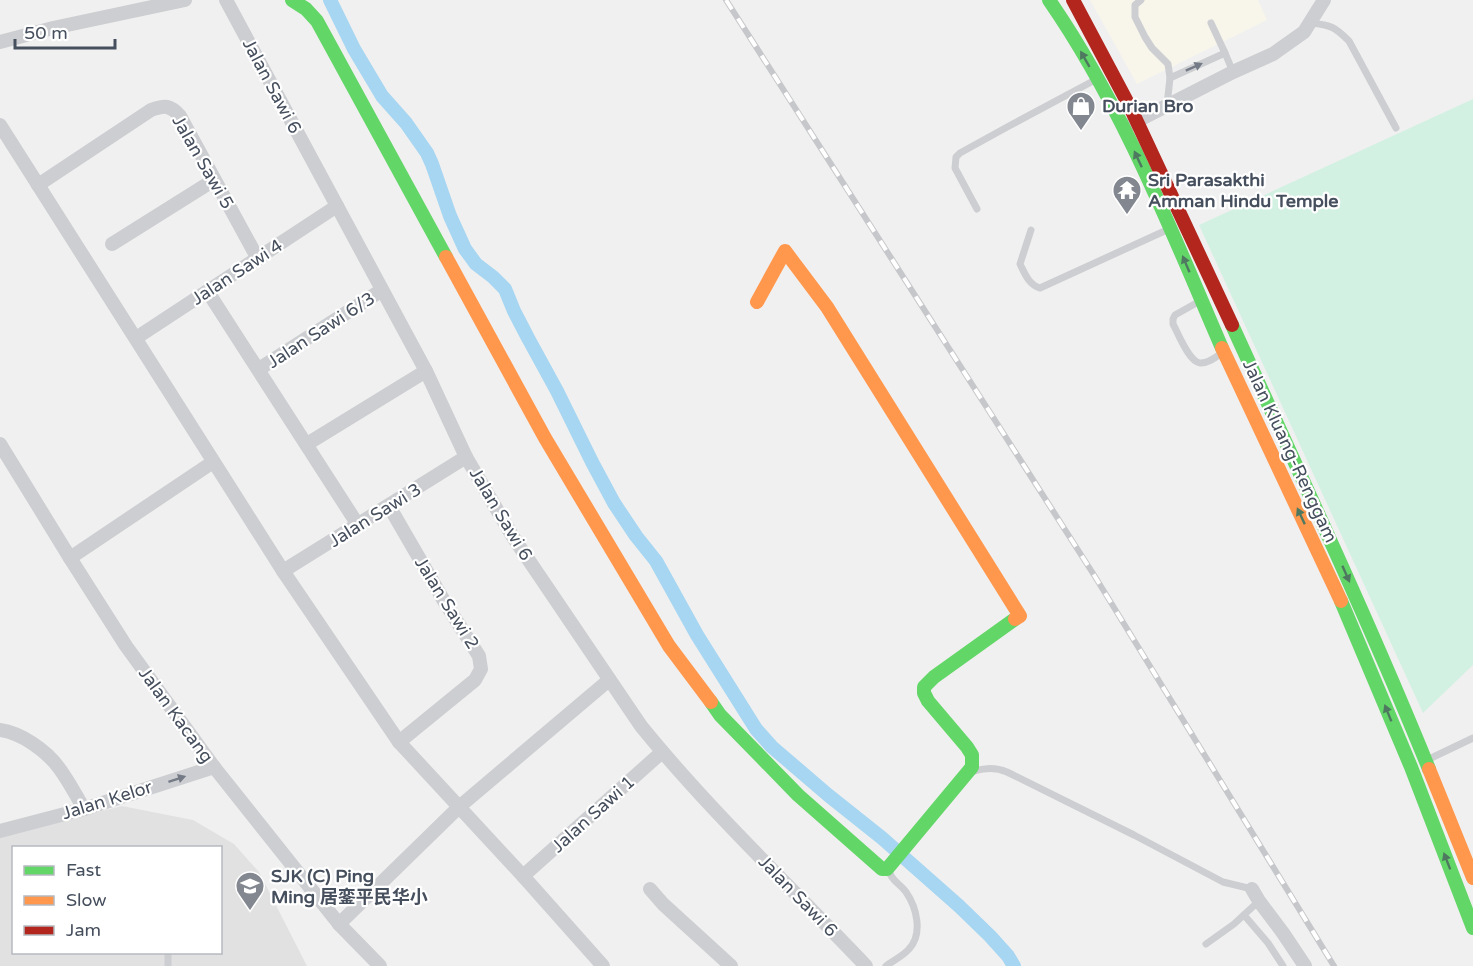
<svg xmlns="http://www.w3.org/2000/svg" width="1473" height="966" viewBox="0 0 1473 966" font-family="'Varela Round','Noto Sans SC',sans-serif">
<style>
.commercial{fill:#f8f6eb}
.education{fill:#e2e1e2;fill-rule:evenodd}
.green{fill:#d3f1e3}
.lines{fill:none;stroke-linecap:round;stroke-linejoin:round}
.canal{stroke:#a6d6f1;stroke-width:14}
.lane{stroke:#ccced1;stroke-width:7}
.street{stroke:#ccced1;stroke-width:14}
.fast{stroke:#63d668;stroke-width:14}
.slow{stroke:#ff974d;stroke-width:14}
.jam{stroke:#b3261e;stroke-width:14}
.rail-casing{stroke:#c6c7ca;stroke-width:6}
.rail{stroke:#fff;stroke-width:4;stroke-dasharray:11;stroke-linecap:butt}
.oneway{fill:#4f7860}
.oneway2{fill:#757b86}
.labels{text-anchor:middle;stroke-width:4.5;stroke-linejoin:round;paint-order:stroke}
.street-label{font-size:18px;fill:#464f5d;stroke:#fff}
.poi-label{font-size:18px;font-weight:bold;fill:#464f5d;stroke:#fff;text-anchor:start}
</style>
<rect width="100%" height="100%" fill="#f1f0f0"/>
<path class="commercial" d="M1090,0H1258L1267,20L1137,84Z"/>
<path class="education" d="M122,806L193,820L234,844L259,872L307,966H0V837ZM14,848H220V952H14Z"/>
<path class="green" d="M1473,99V665L1423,713L1199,225Z"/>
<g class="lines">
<path class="canal" d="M330,0L354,49L382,96L406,123L427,153L432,164L450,216L465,249L476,264L493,277L505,289L514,311L528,338L557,391L592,462L614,503L636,536L656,561L697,635L756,729L772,747L828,795L882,838L959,906L990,936L1008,956L1014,966"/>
<g class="lane">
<path d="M1141,0L1135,5V17L1145,37L1152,48L1168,64L1170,78"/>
<path d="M1211,23L1225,53"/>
<path d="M1311,23C1331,25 1335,27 1349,41L1396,128"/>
<path d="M1167,105L1170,78L1225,53L1233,72"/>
<path d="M977,209L955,168L956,157L960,153L1009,126L1095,80"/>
<path d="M1031,230L1020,264C1025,274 1029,285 1040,288L1169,229"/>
<path d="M1200,301L1175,315L1173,319V324C1178,333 1189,362 1200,363C1207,364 1216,357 1222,353"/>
<path d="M1427,760L1473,738"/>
<path d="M974,771C986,768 995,767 1007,772L1134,835L1223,882L1252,889"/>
<path d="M1244,915L1268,943L1283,966"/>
<path d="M1206,944L1234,924L1259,901"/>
<path d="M168,966V952"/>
<path d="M886,966C894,960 903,956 909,949C923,934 917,908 906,892C900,883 892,882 889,871"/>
</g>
<g class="street">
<path d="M226,0L426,371L466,457L513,537L641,726C710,811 790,886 866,966"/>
<path d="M0,42L53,28L185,0"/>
<path d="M1131,124L1233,72L1273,54L1304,32L1324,0"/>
<path d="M0,125L283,571L399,742L523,876L603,966"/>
<path d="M38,185L151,110C165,105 170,105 180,116L258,259"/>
<path d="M112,244L214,180"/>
<path d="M208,292L358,525"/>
<path d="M136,338L337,206"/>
<path d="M259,369L382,290"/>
<path d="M0,444L70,558L126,646L214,767L339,924L380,966"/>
<path d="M307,444L426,371"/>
<path d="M389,506L444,601L479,656L481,669L475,680L399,742"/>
<path d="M70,558L213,462"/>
<path d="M283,571L466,457"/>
<path d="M0,730C21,733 46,750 59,768C68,780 76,795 84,809"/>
<path d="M0,831L84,809L214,767"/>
<path d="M523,876L662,752"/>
<path d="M650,889L663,904L731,966"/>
<path d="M1252,889L1259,901L1283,933L1305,966"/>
<path d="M339,924L459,807L609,680"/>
</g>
<g class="fast">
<path d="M292,0L306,9L317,21L446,257"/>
<path d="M1049,0C1123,107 1171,230 1222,348"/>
<path d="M1232,325C1299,472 1368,619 1429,769"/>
<path d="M1341,601L1411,767L1473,928"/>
<path d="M711,702L720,715L798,795L882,869H887L972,767V755L967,747L928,701L924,693V687L934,677L1015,619"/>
</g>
<g class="slow">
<path d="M446,257L545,438L669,646L711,702"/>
<path d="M757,302L785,251L827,307L1020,616L1015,619"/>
<path d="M1222,348L1341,601"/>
<path d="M1429,769L1473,878"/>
</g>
<path class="jam" d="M1073,0L1131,109L1232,325"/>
<g class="rail-casing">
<path id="rail" d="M726,0L1094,575L1334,966"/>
</g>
<use href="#rail" class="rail"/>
</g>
<defs><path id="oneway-solid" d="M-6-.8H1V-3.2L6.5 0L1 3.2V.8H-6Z" transform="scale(1.5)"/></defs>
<g class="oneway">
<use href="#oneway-solid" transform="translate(1085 59) rotate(-120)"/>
<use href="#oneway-solid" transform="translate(1138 159) rotate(-115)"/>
<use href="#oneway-solid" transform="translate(1186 264) rotate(-113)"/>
<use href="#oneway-solid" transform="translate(1301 516) rotate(-115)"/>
<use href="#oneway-solid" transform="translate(1346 574) rotate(66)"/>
<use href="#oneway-solid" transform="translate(1388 713) rotate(-112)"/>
<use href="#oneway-solid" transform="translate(1447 861) rotate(-111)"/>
</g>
<g class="oneway2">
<use href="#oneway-solid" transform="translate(1194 67) rotate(-24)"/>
<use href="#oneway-solid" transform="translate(177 779) rotate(-18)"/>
</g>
<defs>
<g id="shop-pin" transform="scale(1.5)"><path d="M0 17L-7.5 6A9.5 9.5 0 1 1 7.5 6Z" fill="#828790" stroke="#fff"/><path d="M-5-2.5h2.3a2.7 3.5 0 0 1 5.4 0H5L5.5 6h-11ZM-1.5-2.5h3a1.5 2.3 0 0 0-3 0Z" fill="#fff"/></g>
<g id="temple-pin" transform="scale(1.5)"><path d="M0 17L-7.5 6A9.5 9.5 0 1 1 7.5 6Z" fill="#828790" stroke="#fff"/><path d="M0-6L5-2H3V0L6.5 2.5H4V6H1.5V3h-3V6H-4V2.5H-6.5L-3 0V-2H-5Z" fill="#fff"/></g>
<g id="school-pin" transform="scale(1.5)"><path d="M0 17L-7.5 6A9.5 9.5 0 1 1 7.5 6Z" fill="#828790" stroke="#fff"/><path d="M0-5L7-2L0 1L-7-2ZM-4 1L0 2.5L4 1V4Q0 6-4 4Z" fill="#fff"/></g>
</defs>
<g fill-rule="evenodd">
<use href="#shop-pin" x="1081" y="106"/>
<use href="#temple-pin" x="1127" y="190"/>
<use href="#school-pin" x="250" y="886"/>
</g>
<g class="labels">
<g class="street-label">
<text transform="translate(272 86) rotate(62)" y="6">Jalan Sawi 6</text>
<text transform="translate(203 162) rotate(60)" y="6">Jalan Sawi 5</text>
<text transform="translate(237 272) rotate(-33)" y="6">Jalan Sawi 4</text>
<text transform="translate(321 330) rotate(-33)" y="6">Jalan Sawi 6/3</text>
<text transform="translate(1290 451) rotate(65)" y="6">Jalan Kluang-Renggam</text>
<text transform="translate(501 514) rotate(59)" y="6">Jalan Sawi 6</text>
<text transform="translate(375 515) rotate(-32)" y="6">Jalan Sawi 3</text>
<text transform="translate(447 603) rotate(58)" y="6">Jalan Sawi 2</text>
<text transform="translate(176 715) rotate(54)" y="6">Jalan Kacang</text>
<text transform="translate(107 800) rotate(-17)" y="6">Jalan Kelor</text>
<text transform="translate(593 814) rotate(-42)" y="6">Jalan Sawi 1</text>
<text transform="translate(798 896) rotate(46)" y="6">Jalan Sawi 6</text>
</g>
<g class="poi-label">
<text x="1102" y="112">Durian Bro</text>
<text x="1148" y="186">Sri Parasakthi<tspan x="1148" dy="21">Amman Hindu Temple</tspan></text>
<text x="271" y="882">SJK (C) Ping<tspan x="271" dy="21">Ming 居銮平民华小</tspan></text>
</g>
</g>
<rect x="12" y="846" width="210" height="108" fill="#ffffff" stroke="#b5b9be" stroke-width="1.5"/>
<rect x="24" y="866" width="30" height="9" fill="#63d668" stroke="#b5b9be" stroke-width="1.5"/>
<text x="66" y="876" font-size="18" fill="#464f5d">Fast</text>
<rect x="24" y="896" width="30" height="9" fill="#ff974d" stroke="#b5b9be" stroke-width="1.5"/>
<text x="66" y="906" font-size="18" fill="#464f5d">Slow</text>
<rect x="24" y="926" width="30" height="9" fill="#b3261e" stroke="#b5b9be" stroke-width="1.5"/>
<text x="66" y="936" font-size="18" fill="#464f5d">Jam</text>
<path d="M15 39v9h100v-9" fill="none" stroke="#464f5d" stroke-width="3"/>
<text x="24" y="39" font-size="18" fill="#464f5d" stroke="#ffffff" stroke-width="4.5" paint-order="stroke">50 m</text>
</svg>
